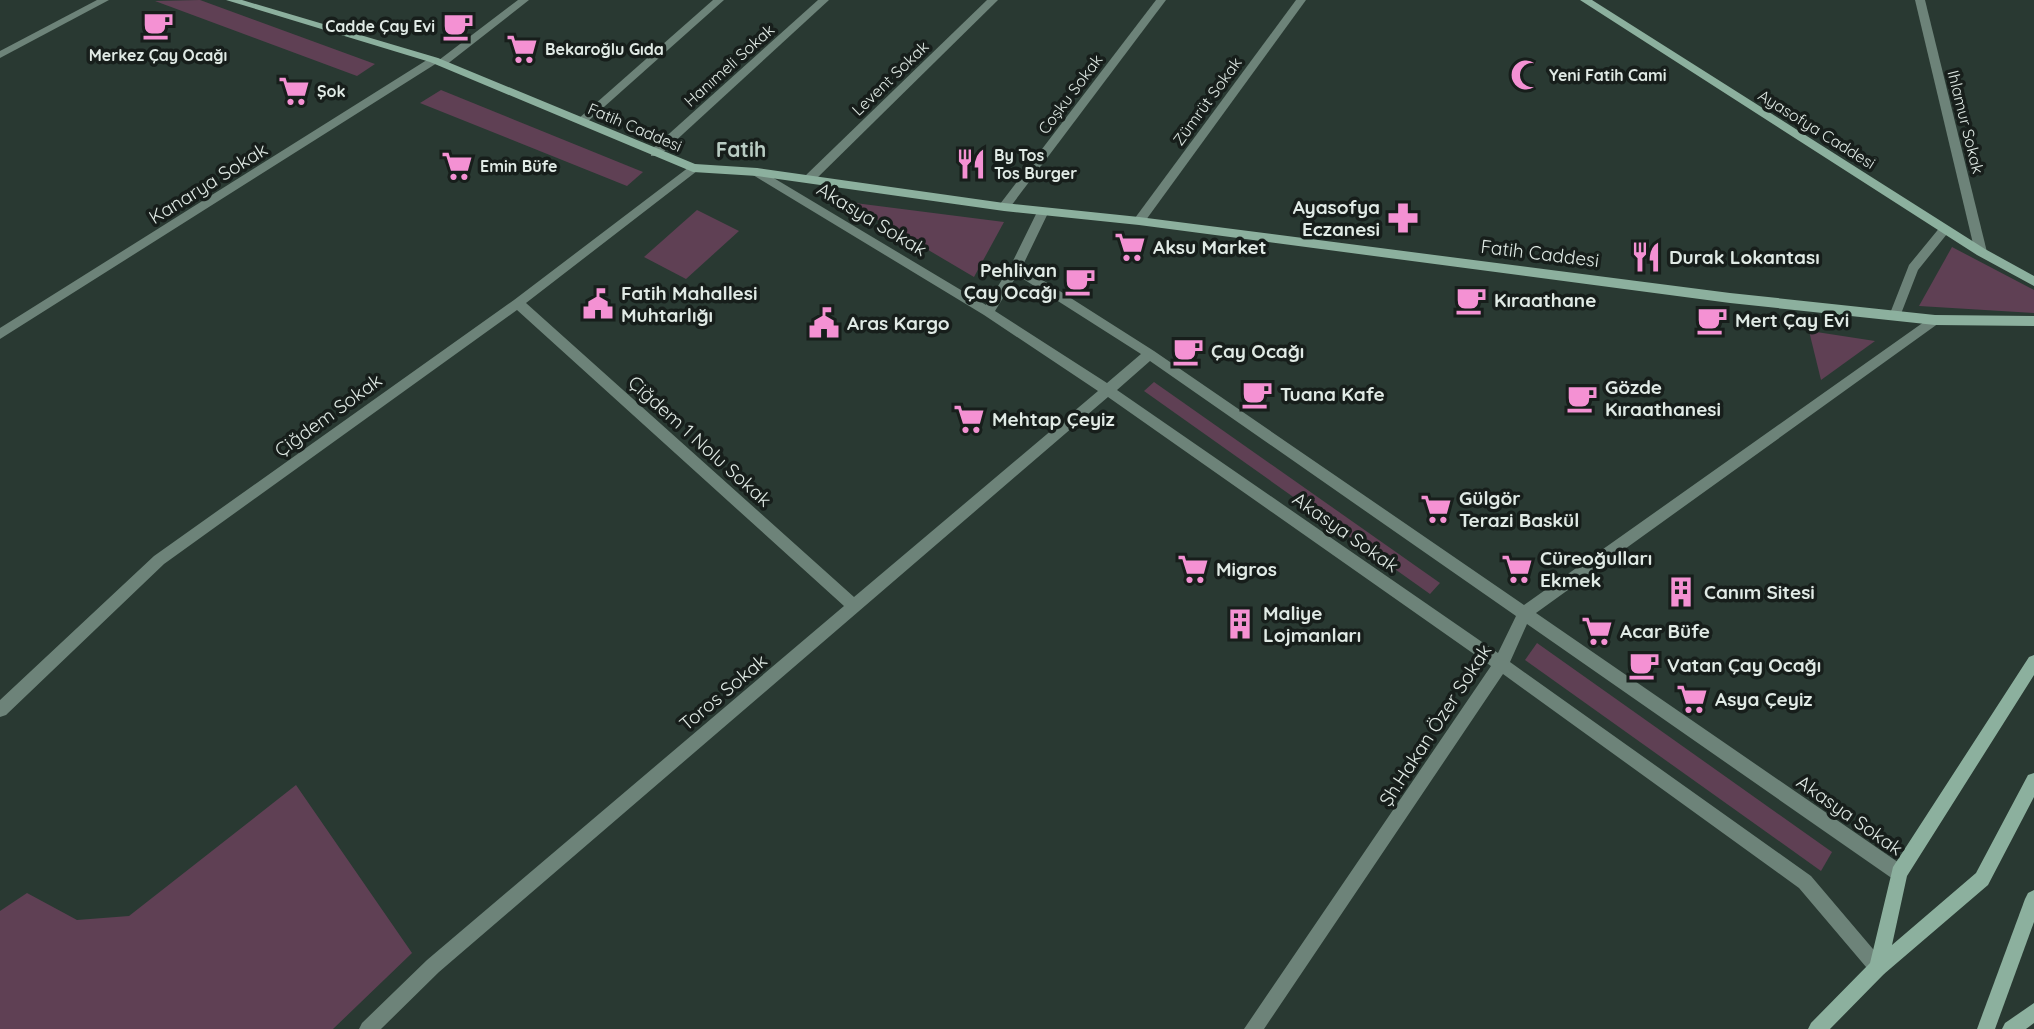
<svg xmlns="http://www.w3.org/2000/svg" width="2034" height="1029" viewBox="0 0 2034 1029" font-family="Quicksand,sans-serif">
<style>
.green{fill:#5f4054}
.lines{fill:none;stroke-linecap:round;stroke-linejoin:round}
.street{fill:#6d8379;fill-rule:evenodd}
.secondary{fill:#8cb09e;fill-rule:evenodd}
.labels{text-anchor:middle;stroke-width:7;stroke-linejoin:round;paint-order:stroke}
.far-poi-label{font-size:16px;font-weight:bold;fill:#e0eae5;stroke:#171e1b;text-anchor:start}
.far-street-label{font-size:16px;fill:#e0eae5;stroke:#171e1b}
.street-label{font-size:19px;fill:#e0eae5;stroke:#171e1b}
.poi-label{font-size:19px;font-weight:bold;fill:#e0eae5;stroke:#171e1b;text-anchor:start}
.far-district-label{font-size:21px;font-weight:bold;fill:#b9ccc3;stroke:#171e1b}
</style>
<rect width="100%" height="100%" fill="#293932"/>
<g class="green">
<path d="M200,0L375,64L357,76L155,1Z"/>
<path d="M441,90L643,172L627,186L420,103Z"/>
<path d="M847,202L1004,222L974,277Z"/>
<path d="M697,210L739,231L686,279L644,257Z"/>
<path d="M1952,247L2034,290V313L1919,306Z"/>
<path d="M1809,331H1810L1875,341L1821,380Z"/>
<path d="M1154,382L1440,583L1430,594L1144,391Z"/>
<path d="M1537,643L1832,852L1821,871L1525,660Z"/>
<path d="M296,785L412,953L333,1029H0V911L27,893L77,920L129,916Z"/>
</g>
<g class="lines">
<g class="street">
<path d="M97,0H109L0,58V51Z"/>
<path d="M518,0H529L446,65H438L437,63L0,339V328L430,58H438L439,60Z"/>
<path d="M713,0H724L586,123H578V119Z"/>
<path d="M818,0H829L659,156H651V150Z"/>
<path d="M987,0H998L813,182H805V176Z"/>
<path d="M1156,0H1166L1008,210H1000V204Z"/>
<path d="M1296,0H1306L1143,224H1135V218Z"/>
<path d="M1915,0H1925L1987,252L1981,256L1975,252Z"/>
<path d="M693,164L697,165V171L526,303L854,597L1098,391L984,315L753,175L751,172L757,168L986,305L1010,267L1039,208H1047L1049,211L1022,267L1154,351L1524,605L1931,317H1939L1941,320L1939,323L1536,613L1905,867L1907,873L1905,879L1899,881L1893,879L1527,624L1510,662L1811,876L1884,962L1887,968L1884,974L1878,977L1872,974L1799,888L1503,674L1264,1029H1244L1491,666L1108,397L439,972L381,1029H359L362,1023L427,960L844,606L517,310L164,564L6,715L0,717V700L154,556L514,300ZM1017,275L1141,354L1107,383L995,311ZM1150,361L1516,616L1498,653L1117,390Z"/>
<path d="M1945,225L1951,229L1918,270L1899,319H1891L1889,316L1909,265L1941,226Z"/>
</g>
<g class="secondary">
<path d="M226,0H242L438,58L695,164L757,168L1004,203L1139,217L1730,293L1935,315L2034,316V326L1935,325L1730,303L1139,225L1004,211L757,176L693,172L430,62Z"/>
<path d="M1580,0H1592L1985,249L2034,276V286L1977,255Z"/>
<path d="M2034,655V675L1907,876L1892,945L1976,873L2028,775L2034,773V797L1988,885L1884,974L1830,1029H1808L1811,1023L1870,963L1893,867L2029,657Z"/>
<path d="M2034,890V922L1995,1029H1977L2025,899L2028,893Z"/>
<path d="M2034,1003V1023L2026,1029H2002L2005,1023Z"/>
</g>
</g>
<defs>
<g id="cafe-bare" transform="scale(2.415)"><path d="M-5.5-4.5H6V0H3Q3 3.5 0 3.5H-2.5Q-5.5 3.5-5.5 0ZM3-3.2v2h1.7v-2ZM-6 4.5H4V6H-6Z" fill="#f491d3" stroke="#171e1b" stroke-width="2.5" paint-order="stroke"/></g>
<g id="supermarket-bare" transform="scale(2.415)"><path d="M-6-5.5h2.5l.6 2H6L4.5 2H-2.5L-4.4-4H-6ZM-1.5 3.2a1.3 1.3 0 1 0 .1 0ZM3 3.2a1.3 1.3 0 1 0 .1 0Z" fill="#f491d3" stroke="#171e1b" stroke-width="2.5" paint-order="stroke"/></g>
<g id="mosque-bare" transform="scale(2.415)"><path d="M3.5-4.9A6 6 0 1 0 3.5 4.9A5 5 0 1 1 3.5-4.9Z" fill="#f491d3" stroke="#171e1b" stroke-width="2.5" paint-order="stroke"/></g>
<g id="restaurant-bare" transform="scale(2.415)"><path d="M-5-6h1v4h1v-4h1v4h1v-4h1v5L-1.5 .5V6h-2V.5L-5-1ZM5-6V6H3V1.5H1.5Q1.5-4 5-6Z" fill="#f491d3" stroke="#171e1b" stroke-width="2.5" paint-order="stroke"/></g>
<g id="pharmacy-bare" transform="scale(2.415)"><path d="M-2-6h4v4h4v4h-4v4h-4v-4h-4v-4h4Z" fill="#f491d3" stroke="#171e1b" stroke-width="2.5" paint-order="stroke"/></g>
<g id="civic-bare" transform="scale(2.415)"><path d="M-.6-6.5H3V-4.5H.6V-3L4-1V1h2V6H-6V1h2V-1L-.6-3ZM-1.2 2.5V6h2.4V2.5Z" fill="#f491d3" stroke="#171e1b" stroke-width="2.5" paint-order="stroke"/></g>
<g id="building-bare" transform="scale(2.415)"><path d="M-4-6H4V6H1V3H-1V6H-4ZM-2.5-4.3h1.7v1.8h-1.7ZM.8-4.3h1.7v1.8H.8ZM-2.5-1h1.7V.8h-1.7ZM.8-1h1.7V.8H.8Z" fill="#f491d3" stroke="#171e1b" stroke-width="2.5" paint-order="stroke"/></g>
</defs>
<g fill-rule="evenodd">
<use href="#cafe-bare" x="158" y="25"/>
<use href="#cafe-bare" x="458" y="26"/>
<use href="#supermarket-bare" x="522" y="49"/>
<use href="#mosque-bare" x="1526" y="75"/>
<use href="#supermarket-bare" x="294" y="91"/>
<use href="#restaurant-bare" x="971" y="164"/>
<use href="#supermarket-bare" x="457" y="166"/>
<use href="#pharmacy-bare" x="1403" y="218"/>
<use href="#supermarket-bare" x="1130" y="247"/>
<use href="#restaurant-bare" x="1646" y="257"/>
<use href="#cafe-bare" x="1080" y="281"/>
<use href="#cafe-bare" x="1471" y="300"/>
<use href="#civic-bare" x="598" y="304"/>
<use href="#cafe-bare" x="1712" y="320"/>
<use href="#civic-bare" x="824" y="323"/>
<use href="#cafe-bare" x="1188" y="351"/>
<use href="#cafe-bare" x="1257" y="394"/>
<use href="#cafe-bare" x="1582" y="398"/>
<use href="#supermarket-bare" x="969" y="419"/>
<use href="#supermarket-bare" x="1436" y="509"/>
<use href="#supermarket-bare" x="1193" y="569"/>
<use href="#supermarket-bare" x="1517" y="569"/>
<use href="#building-bare" x="1681" y="592"/>
<use href="#building-bare" x="1240" y="624"/>
<use href="#supermarket-bare" x="1597" y="631"/>
<use href="#cafe-bare" x="1644" y="665"/>
<use href="#supermarket-bare" x="1692" y="699"/>
</g>
<g class="labels">
<g class="far-poi-label">
<text x="435" y="32" text-anchor="end">Cadde Çay Evi</text>
<text x="545" y="55">Bekaroğlu Gıda</text>
<text x="158" y="61" text-anchor="middle">Merkez Çay Ocağı</text>
<text x="1549" y="81">Yeni Fatih Cami</text>
<text x="317" y="97">Şok</text>
<text x="994" y="161">By Tos<tspan x="994" dy="18">Tos Burger</tspan></text>
<text x="480" y="172">Emin Büfe</text>
</g>
<g class="far-street-label">
<text transform="translate(729 65) rotate(-42)" y="6">Hanımeli Sokak</text>
<text transform="translate(890 78) rotate(-44)" y="6">Levent Sokak</text>
<text transform="translate(1070 94) rotate(-53)" y="6">Coşku Sokak</text>
<text transform="translate(1207 101) rotate(-54)" y="6">Zümrüt Sokak</text>
<text transform="translate(1966 122) rotate(76)" y="6">Ihlamur Sokak</text>
<text transform="translate(635 127) rotate(23)" y="6">Fatih Caddesi</text>
<text transform="translate(1817 129) rotate(32)" y="6">Ayasofya Caddesi</text>
</g>
<g class="street-label">
<text transform="translate(208 183) rotate(-32)" y="7">Kanarya Sokak</text>
<text transform="translate(872 219) rotate(31)" y="7">Akasya Sokak</text>
<text transform="translate(1540 253) rotate(7)" y="7">Fatih Caddesi</text>
<text transform="translate(328 415) rotate(-36)" y="7">Çiğdem Sokak</text>
<text transform="translate(700 441) rotate(42)" y="7">Çiğdem 1 Nolu Sokak</text>
<text transform="translate(1346 532) rotate(35)" y="7">Akasya Sokak</text>
<text transform="translate(723 692) rotate(-40)" y="7">Toros Sokak</text>
<text transform="translate(1435 725) rotate(-57)" y="7">Şh.Hakan Özer Sokak</text>
<text transform="translate(1850 815) rotate(35)" y="7">Akasya Sokak</text>
</g>
<g class="poi-label">
<text x="1380" y="214" text-anchor="end">Ayasofya<tspan x="1380" dy="22">Eczanesi</tspan></text>
<text x="1153" y="254">Aksu Market</text>
<text x="1669" y="264">Durak Lokantası</text>
<text x="1057" y="277" text-anchor="end">Pehlivan<tspan x="1057" dy="22">Çay Ocağı</tspan></text>
<text x="621" y="300">Fatih Mahallesi<tspan x="621" dy="22">Muhtarlığı</tspan></text>
<text x="1494" y="307">Kıraathane</text>
<text x="1735" y="327">Mert Çay Evi</text>
<text x="847" y="330">Aras Kargo</text>
<text x="1211" y="358">Çay Ocağı</text>
<text x="1605" y="394">Gözde<tspan x="1605" dy="22">Kıraathanesi</tspan></text>
<text x="1280" y="401">Tuana Kafe</text>
<text x="992" y="426">Mehtap Çeyiz</text>
<text x="1459" y="505">Gülgör<tspan x="1459" dy="22">Terazi Baskül</tspan></text>
<text x="1540" y="565">Cüreoğulları<tspan x="1540" dy="22">Ekmek</tspan></text>
<text x="1216" y="576">Migros</text>
<text x="1704" y="599">Canım Sitesi</text>
<text x="1263" y="620">Maliye<tspan x="1263" dy="22">Lojmanları</tspan></text>
<text x="1620" y="638">Acar Büfe</text>
<text x="1667" y="672">Vatan Çay Ocağı</text>
<text x="1715" y="706">Asya Çeyiz</text>
</g>
<g class="far-district-label">
<text x="741" y="157">Fatih</text>
</g>
</g>
</svg>
